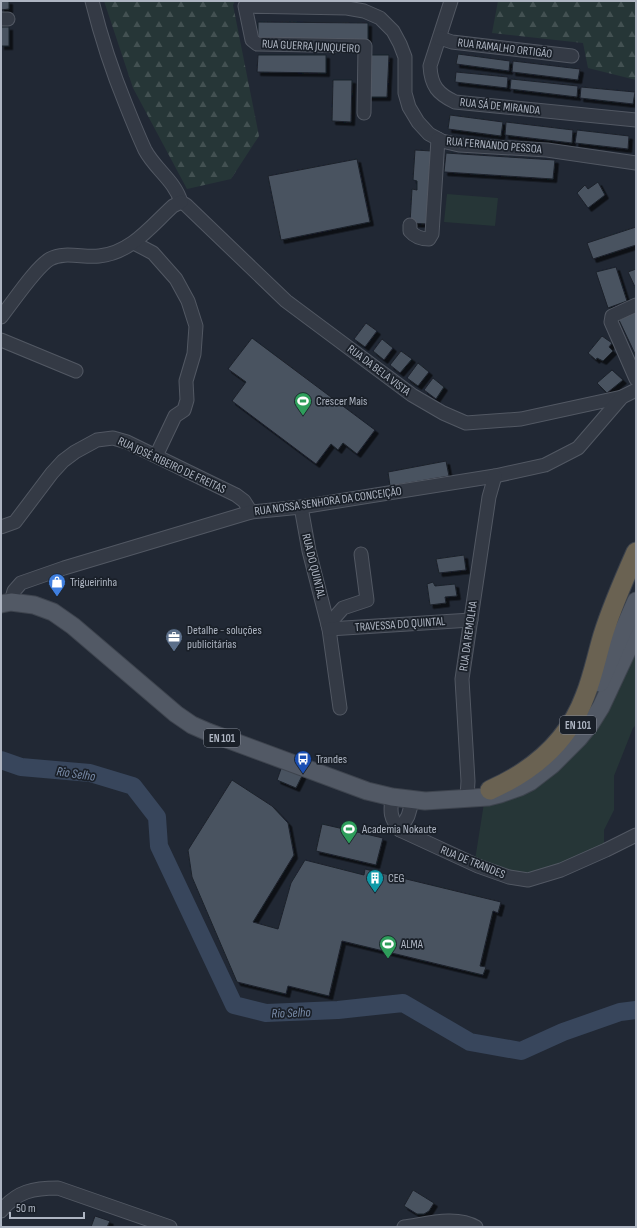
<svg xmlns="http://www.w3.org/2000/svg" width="637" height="1228" viewBox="0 0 637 1228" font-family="'Sofia Sans Condensed',sans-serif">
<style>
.green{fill:#263637}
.forest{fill:url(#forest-firs)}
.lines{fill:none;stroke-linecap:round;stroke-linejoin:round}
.river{stroke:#38465c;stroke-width:18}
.building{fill:#495260;stroke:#1c222b;filter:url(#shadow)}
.minor-casing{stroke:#525863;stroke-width:15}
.major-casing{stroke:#3e444e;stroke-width:19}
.highway-casing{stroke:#3c424c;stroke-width:21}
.minor{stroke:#343a45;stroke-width:13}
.major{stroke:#525965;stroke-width:17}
.highway{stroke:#6a6252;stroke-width:19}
.labels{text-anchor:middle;stroke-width:3.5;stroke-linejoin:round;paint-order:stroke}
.shield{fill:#1a2029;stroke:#828894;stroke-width:1}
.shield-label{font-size:11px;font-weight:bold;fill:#aeb5c2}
.street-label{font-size:12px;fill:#aeb5c2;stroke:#1a2029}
.poi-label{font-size:12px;fill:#aeb5c2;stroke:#1a2029;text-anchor:start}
.water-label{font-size:13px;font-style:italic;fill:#798ba8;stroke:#1a2029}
</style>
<defs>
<pattern id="forest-firs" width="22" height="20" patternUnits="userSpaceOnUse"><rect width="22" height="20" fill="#263637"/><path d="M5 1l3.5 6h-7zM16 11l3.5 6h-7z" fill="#435152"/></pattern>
<filter id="shadow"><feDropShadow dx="3.5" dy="3.5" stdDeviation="0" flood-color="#0009"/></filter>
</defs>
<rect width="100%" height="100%" fill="#212834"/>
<g class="green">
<path d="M447,194L498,198L495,226L444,222Z"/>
<path d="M636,646V725L633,728L614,776V810L604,830V845L529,877L475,860L484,803L554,772Z"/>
</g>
<g class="forest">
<path d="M104,1H235L233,5L259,136L231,179L187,189L133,88Z"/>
<path d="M498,1H636V80L588,68L583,43L492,33Z"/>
</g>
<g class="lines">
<path class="river" d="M1,760L21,767L90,773L133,786L157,817L159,846L234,1005L266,1013L338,1010L403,1003L470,1042L521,1051L563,1032L620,1012L636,1010"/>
</g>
<g class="building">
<path d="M1,1H9V9L1,10Z"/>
<path d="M258,22L368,23V40L258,39Z"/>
<rect x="1" y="27" width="8" height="19"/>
<path d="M458,54L510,61L509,71L456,64Z"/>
<path d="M258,55H326V73L257,72Z"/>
<path d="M369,55H389L387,97H368Z"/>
<path d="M513,61L580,69L578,80L512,72Z"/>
<path d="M456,72L508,77L507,88L455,82Z"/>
<path d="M511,79L578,86L577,97L510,89Z"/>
<path d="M333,80H352L351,122L332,121Z"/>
<path d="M581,87L635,92L633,104L580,98Z"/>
<path d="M450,115L503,122L501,136L448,129Z"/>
<path d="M506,122L573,130L572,143L505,135Z"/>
<path d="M577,130L629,136L628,149L575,143Z"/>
<path d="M415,150L432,151L427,224L410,223L412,189L417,190V181L413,180Z"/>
<path d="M446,153L555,160L553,179L444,172Z"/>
<path d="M357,159L370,222L281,240L268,176Z"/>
<path d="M598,182L605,195L588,208L577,193L585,185L588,189Z"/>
<path d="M636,227V245L593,259L587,243Z"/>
<path d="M616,267L627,301L608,308L596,272Z"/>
<path d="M636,269V289L628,272Z"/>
<path d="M636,312V356L619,320Z"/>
<path d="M366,323L377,331L365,347L354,339Z"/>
<path d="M602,336L612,343L609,347L613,351L603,361L597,358L596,360L588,353Z"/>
<path d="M252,338L375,430L357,454L343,443L338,450L331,444L316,464L232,401L246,382L228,369Z"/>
<path d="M382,339L393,348L384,360L373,351Z"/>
<path d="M401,351L412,359L400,373L390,365Z"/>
<path d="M418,363L429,372L418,386L407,378Z"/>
<path d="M612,370L623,380L607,393L597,383Z"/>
<path d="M433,378L444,387L436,399L424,390Z"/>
<path d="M446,461L449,476L390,486L388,472Z"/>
<path d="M464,555L466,570L439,573L436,559Z"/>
<path d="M433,582L435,586L455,584L457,596L445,597L446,603L430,605L427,584Z"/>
<path d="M282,766L303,774L296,788L277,780Z"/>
<path d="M232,780L272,806L288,823L294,855L253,922L278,929L291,883L305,860L364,875L365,869L501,902L498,913L493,911L480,966L486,967L483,975L342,941L329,996L288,986L286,994L237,982L192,877L188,850Z"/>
<path d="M322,824L383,838L376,865L316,851Z"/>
<path d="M413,1190L434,1203L429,1211L424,1214H417L404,1206Z"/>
<path d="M95,1216L110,1221L107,1227H91Z"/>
</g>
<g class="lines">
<g class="minor-casing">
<g id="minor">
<path d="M92,1C101,37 112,71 126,105C132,120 138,135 145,150C155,169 175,181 181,202"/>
<path d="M451,1L430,66C431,86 438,94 455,102L636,120"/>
<path d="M1,19H8"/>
<path d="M440,38L452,42L572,56"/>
<path d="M364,113L365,46L257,44L252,40L245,6L347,8L364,11L380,18L393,31L400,44L405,57V93L409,107L418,122L429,134L442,141L459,145L547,150L636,163"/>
<path d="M181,202L186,205L286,301L412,395L443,413L466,423L521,419L622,397"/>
<path d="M410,225V231C415,237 421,239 429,239L432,234L438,139"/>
<path d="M134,243L153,253L176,279L188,301L196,326L194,354L186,381L187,400L184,410L175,416L156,456"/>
<path d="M636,305L612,316L611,322L636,379"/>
<path d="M1,317C13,302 36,267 50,259C64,251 84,258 99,256C131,253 151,226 173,206L181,202"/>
<path d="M1,340L76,371"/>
<path d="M301,507L309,551L329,629L340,708"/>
<path d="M1,527L15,522L52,473L63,461L75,452L97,440L113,438L127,442L236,495L244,501L251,512"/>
<path d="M11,602L14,591L21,583L64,568L251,512L301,507L495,476L545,465L578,448L622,397L636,390"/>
<path d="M328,625L343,608L367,600L361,554"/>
<path d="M329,629L471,620"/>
<path d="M392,797C390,812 390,818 400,830L478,866L509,877L528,880L561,870L606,850L636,835"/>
<path d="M467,798L468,781L462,679L489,497L495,476"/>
<path d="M400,830L408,816L413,799"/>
<path d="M1,1211C17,1191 34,1188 58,1188L170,1227"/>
<path d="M404,1227C426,1224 456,1215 476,1227"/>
</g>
</g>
<g class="major-casing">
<g id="major">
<path d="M1,604L11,602L34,605L53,612L73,626L176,714L192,725L208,732L367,791L392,797L425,801L488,797L500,794L520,787L530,782L552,765L579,738L591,723L601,707L636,632"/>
<path d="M600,683L636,601"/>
</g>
</g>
<g class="highway-casing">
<path id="highway" d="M490,790C533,771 568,742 585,696C593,676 597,655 603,635C612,606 624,579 636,552"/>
</g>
<use href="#minor" class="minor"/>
<use href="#major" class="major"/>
<use href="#highway" class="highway"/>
</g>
<defs>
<g id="stadium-pin" transform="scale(0.9)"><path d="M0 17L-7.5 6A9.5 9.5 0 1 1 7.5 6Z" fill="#2e9e5b" stroke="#1a2029"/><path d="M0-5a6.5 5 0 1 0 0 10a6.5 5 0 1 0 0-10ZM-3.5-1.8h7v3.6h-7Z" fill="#fff"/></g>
<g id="shop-pin" transform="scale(0.9)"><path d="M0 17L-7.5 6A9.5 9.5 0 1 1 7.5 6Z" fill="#3f7fe0" stroke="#1a2029"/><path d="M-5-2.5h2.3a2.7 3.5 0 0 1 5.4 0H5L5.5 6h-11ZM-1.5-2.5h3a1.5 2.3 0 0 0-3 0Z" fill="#fff"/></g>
<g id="office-pin" transform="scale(0.9)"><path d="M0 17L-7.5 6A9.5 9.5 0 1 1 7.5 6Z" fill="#5c6f8a" stroke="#1a2029"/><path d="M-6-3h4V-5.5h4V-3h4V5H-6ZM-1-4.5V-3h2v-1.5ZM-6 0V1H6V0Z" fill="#fff"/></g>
<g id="bus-pin" transform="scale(0.9)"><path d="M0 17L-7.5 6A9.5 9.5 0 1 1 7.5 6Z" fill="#1a4fb4" stroke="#1a2029"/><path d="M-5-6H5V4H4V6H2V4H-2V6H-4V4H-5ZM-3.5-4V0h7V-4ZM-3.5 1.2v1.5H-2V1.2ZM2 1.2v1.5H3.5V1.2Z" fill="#fff"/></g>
<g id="building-pin" transform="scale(0.9)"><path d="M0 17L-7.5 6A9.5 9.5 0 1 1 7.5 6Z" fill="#0f9aa8" stroke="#1a2029"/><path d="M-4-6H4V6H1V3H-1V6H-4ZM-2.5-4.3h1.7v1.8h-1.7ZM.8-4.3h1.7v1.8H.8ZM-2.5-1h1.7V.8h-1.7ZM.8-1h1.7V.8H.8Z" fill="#fff"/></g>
</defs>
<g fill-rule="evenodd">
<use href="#stadium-pin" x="303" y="401"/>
<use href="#shop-pin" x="57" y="582"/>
<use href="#office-pin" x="174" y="637"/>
<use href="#bus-pin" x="303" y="759"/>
<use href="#stadium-pin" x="349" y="829"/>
<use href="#building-pin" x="375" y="878"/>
<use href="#stadium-pin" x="388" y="944"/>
</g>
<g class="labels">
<g class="shield">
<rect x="560" y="716" width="36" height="18" rx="3"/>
<rect x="204" y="729" width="36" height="18" rx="3"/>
</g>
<g class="shield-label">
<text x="578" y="729">EN 101</text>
<text x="222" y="742">EN 101</text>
</g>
<g class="street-label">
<text transform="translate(311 46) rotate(3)" y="4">RUA GUERRA JUNQUEIRO</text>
<text transform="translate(505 48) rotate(7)" y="4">RUA RAMALHO ORTIGÃO</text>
<text transform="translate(500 106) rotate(6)" y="4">RUA SÁ DE MIRANDA</text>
<text transform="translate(494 145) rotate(5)" y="4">RUA FERNANDO PESSOA</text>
<text transform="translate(379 370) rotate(37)" y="4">RUA DA BELA VISTA</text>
<text transform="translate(172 465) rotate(25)" y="4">RUA JOSÉ RIBEIRO DE FREITAS</text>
<text transform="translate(328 501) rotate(-8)" y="4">RUA NOSSA SENHORA DA CONCEIÇÃO</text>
<text transform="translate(314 566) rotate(76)" y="4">RUA DO QUINTAL</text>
<text transform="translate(400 624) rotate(-4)" y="4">TRAVESSA DO QUINTAL</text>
<text transform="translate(468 636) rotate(-82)" y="4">RUA DA REMOLHA</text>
<text transform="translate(473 862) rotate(22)" y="4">RUA DE TRANDES</text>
</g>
<g class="poi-label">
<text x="316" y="405">Crescer Mais</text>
<text x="70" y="586">Trigueirinha</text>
<text x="187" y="634">Detalhe - soluções<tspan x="187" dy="14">publicitárias</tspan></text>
<text x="316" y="763">Trandes</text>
<text x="362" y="833">Academia Nokaute</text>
<text x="388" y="882">CEG</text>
<text x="401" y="948">ALMA</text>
</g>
<g class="water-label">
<text transform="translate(76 773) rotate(8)" y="5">Rio Selho</text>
<text transform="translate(291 1012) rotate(-2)" y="5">Rio Selho</text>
</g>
</g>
<rect width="637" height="1228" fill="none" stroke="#aeb5c2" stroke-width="4"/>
<path d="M10 1212v6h74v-6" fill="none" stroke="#aeb5c2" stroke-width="2"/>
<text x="16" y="1212" font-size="12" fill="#aeb5c2" stroke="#1a2029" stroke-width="3" paint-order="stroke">50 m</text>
</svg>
